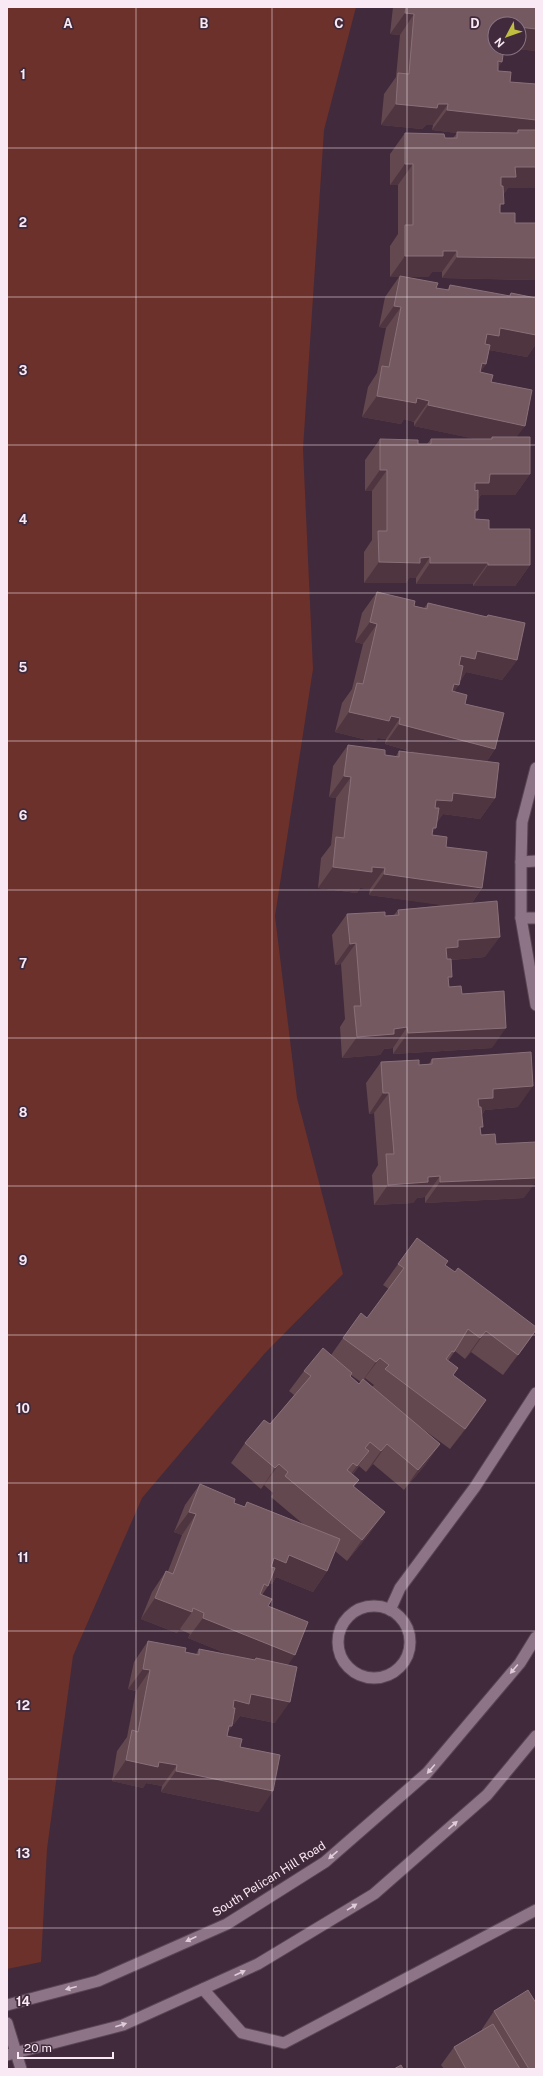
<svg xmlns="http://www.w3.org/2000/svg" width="543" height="2076" viewBox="0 0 543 2076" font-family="'Public Sans',sans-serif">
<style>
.green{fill:#6c312a}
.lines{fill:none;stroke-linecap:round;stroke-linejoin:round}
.service-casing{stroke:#594654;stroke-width:13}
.minor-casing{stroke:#594654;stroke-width:13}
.tertiary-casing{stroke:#594654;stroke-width:13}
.service{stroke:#8e7487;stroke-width:11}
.minor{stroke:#8e7487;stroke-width:11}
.tertiary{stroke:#8e7487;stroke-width:11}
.wall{fill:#64484f;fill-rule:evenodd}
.shaded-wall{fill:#4f3540}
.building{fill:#745961;stroke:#897078}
.oneway{fill:#deccd9}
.grid{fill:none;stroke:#f8e9f4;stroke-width:1;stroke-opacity:0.55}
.labels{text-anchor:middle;stroke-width:3.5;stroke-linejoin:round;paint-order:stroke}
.street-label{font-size:12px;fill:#f8e9f4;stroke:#412a3b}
.grid-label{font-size:13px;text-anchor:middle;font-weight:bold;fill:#f8e9f4;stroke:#412a3b;stroke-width:3.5;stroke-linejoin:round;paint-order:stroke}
</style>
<rect width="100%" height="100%" fill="#412a3b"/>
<path class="green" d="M7,7H356L324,130L303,449L313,669L275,916L297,1098L343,1274L265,1353L142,1498L73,1656L47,1849L41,1962L7,1969Z"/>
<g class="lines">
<g class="service-casing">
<g id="service">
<path d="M536,768L522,822L521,862V918L536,1005"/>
<path d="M521,862L536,861"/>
<path d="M521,918H536"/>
<circle cx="374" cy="1642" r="36"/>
<path d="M390,1610L400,1588L475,1487L536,1393"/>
<path d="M203,1989L242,2033L284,2043L536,1910"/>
</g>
</g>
<g class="minor-casing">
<path id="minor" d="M7,2023L21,2069"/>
</g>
<g class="tertiary-casing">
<g id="tertiary">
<path d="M7,2005L98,1981L227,1924L325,1862L427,1773L520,1663L536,1637"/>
<path d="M7,2055L123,2025L258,1964L374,1894L487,1795L536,1736"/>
</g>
</g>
<use href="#service" class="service"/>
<use href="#minor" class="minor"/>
<use href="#tertiary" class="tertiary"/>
</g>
<g class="wall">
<path d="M393,7H536V51L508,48L503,54L498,69V71L510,82L536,84V188H508L503,195L500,208V213L515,223H536V280L442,278V272H432L428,277H405L436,288L447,290L450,285L508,296L511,293L536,298V344L527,357L489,350L486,364L480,372L491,382L517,437L530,474L515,495H481L478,500V510L475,514V519L489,529L530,565L515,586H473V584H416V578H409L406,583H364V552L372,540V491H365V460L380,439L418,444H427L431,439H476L414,426V422L404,419L401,424L362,417L368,387L377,373L386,328L379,327L385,297L399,277H390V246L398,234V185H390V154L405,133L445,138H453L457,133L432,130L433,125H426L422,129L381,125L384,94L396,77L400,35L390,34Z"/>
<path d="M377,592L414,606L424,608L428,603L486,617L488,615L517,660L502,680L466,672L461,680L460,679L454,692L465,704L495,749L487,761L495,798L480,819L443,814L437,822L432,835L446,847L482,888L472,903L485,957L451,960L449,982V987L462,994L492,1048L393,1054V1048L384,1049L380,1055L342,1058L340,1027L345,1019L341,964L335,965L332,935L347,914L385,916L394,915L398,910L445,905L369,895L370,889L360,888L357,893L318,888L321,858L331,845L336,798L329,797L333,766L348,745L385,755L396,756L399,751L420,754L385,744L386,739L378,738L375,742L335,732L342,703L352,689L363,644L355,642L362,613Z"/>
<path d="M432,1059L518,1107L485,1110L482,1115L480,1130L481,1135L496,1144L524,1198L425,1203V1197L417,1198L413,1203L374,1205L372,1175L378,1165L374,1113L369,1114L366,1083L381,1062L419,1065L429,1064Z"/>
<path d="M398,1264L445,1265L536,1331L503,1375L471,1352L465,1359L455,1351L448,1361L453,1375L486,1400L472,1421L450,1449L420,1427L440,1444L425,1465L404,1490L373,1464L366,1472L359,1466L353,1474L359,1480L354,1487L370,1533L347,1561L335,1551L327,1571L313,1592L276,1577L272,1584L269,1583L268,1586L262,1595L268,1606L288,1665L275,1723L240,1716L234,1724H232V1726L228,1732L227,1736L240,1747L259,1812L161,1792L162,1786L146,1783L143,1788L112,1781L117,1751L127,1737L136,1691L128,1689L134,1662L148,1641L185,1652L196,1654L199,1649L230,1655L188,1638L190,1634L179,1629L177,1633L141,1619L152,1592L166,1571H168L182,1535L174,1532L185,1505L200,1484L234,1503L244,1507L247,1502L303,1524L271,1497L273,1493L264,1485L261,1489L231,1463L245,1443L270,1424L294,1395L289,1391L304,1371L331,1355L343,1338L367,1318L389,1289L383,1285ZM351,1375L361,1382L359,1384L350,1377ZM365,1378L374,1385L372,1387L364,1380Z"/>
<path d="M494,2011L536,2069H444L441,2065L454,2047L482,2030V2029Z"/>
</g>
<g class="shaded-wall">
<path d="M405,13L414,14L400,35L390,34Z"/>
<path d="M519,27L536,29V51L508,48L501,57L495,48H519Z"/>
<path d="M498,61L502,62L488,83Z"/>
<path d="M396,104H448L433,125H426L422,129L381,125Z"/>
<path d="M447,110L536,120V136L518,130L511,140L432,130Z"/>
<path d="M405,164H413L398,185H390Z"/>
<path d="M515,167H536V188H508L501,198V177Z"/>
<path d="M443,251H457L442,272H432L428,277H399L400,276L399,277H390L405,256Z"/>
<path d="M457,257L536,258V280L442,278Z"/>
<path d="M394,306L401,307L386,328L379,327Z"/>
<path d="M500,328L536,335V344L527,357L489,350L485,357L472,354L487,334Z"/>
<path d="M482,363L486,364L472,385Z"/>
<path d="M377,396L417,398L429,401L414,422L404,419L401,424L362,417Z"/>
<path d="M428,405L525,426L510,446L492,439V437L488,442L414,426Z"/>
<path d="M380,470H387L372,491H365Z"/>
<path d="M490,474H530L515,495H481L475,504V483Z"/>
<path d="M430,557L416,578H409L406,583H364L379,562L420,558Z"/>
<path d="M430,563H488L473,584H416Z"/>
<path d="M488,565H530L515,586H473Z"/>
<path d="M370,622L377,624L363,644L355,642Z"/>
<path d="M477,651L517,660L502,680L466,672L461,680L446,676L461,656Z"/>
<path d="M454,684L459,685L444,706Z"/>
<path d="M349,712L391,716L400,718L386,739L378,738L375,742L335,732Z"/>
<path d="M399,724L495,749L481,770L385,744Z"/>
<path d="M344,776L351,777L336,798L329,797Z"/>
<path d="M453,793L495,798L480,819L443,814L437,822L422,820L436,800Z"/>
<path d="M433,828H436L421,849Z"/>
<path d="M333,867H372L385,868L370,889L360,888L357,893L318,888Z"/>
<path d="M384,874L482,888L468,909L369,895Z"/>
<path d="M500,937L485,957L449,960L444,967L446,948L458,940Z"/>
<path d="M356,943L341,964L335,965L350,944Z"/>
<path d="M448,977H452L438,997Z"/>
<path d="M407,1027L393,1048L384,1049L380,1055L342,1058L357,1037L394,1029Z"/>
<path d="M506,1028L492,1048L393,1054L408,1033Z"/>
<path d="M533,1086L518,1107L485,1110L479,1119L478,1099L493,1089Z"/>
<path d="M383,1093H389L374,1113L369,1114Z"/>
<path d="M440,1176L425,1197L417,1198L413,1203L374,1205L388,1185L428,1177Z"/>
<path d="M536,1178V1182L524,1198L425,1203L440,1182Z"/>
<path d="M486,1331L471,1352L465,1359L480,1338Z"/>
<path d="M536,1331L523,1349L503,1375Z"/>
<path d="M380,1358L365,1378L361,1383L376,1362Z"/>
<path d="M486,1400L472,1421L450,1449L465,1429Z"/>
<path d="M387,1444L373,1464L366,1472L381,1451Z"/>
<path d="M440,1444L425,1465L404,1490L418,1470Z"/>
<path d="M369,1451L354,1472L342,1486L357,1466Z"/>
<path d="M279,1464L264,1485L261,1489L275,1468Z"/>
<path d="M189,1512L196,1514L182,1535L174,1532Z"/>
<path d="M385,1512L370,1533L347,1561L362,1540Z"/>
<path d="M289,1555L327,1571L313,1592L276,1577L272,1584L260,1579L274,1558Z"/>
<path d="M155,1598L192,1612L177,1633L141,1619Z"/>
<path d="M203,1618L295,1655L281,1675L256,1658L252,1664L188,1638Z"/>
<path d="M143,1669L150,1670L136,1691L128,1689Z"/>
<path d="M251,1694L290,1702L275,1723L240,1716L234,1724L220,1721L234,1700Z"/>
<path d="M229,1726H232L218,1747Z"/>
<path d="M126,1760L159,1762L177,1765L162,1786L146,1783L143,1788L112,1781Z"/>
<path d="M176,1771L273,1791L259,1812L161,1792Z"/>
</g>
<g class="building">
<path d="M406,7H536V29L519,27V24H495V48H504L502,62L498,61V71L511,72L510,82L536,84V120L447,110L448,104H438L437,108L396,104L398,73L409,74L414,14L405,13Z"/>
<path d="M518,130H536V167H515L516,177H501V186H503L504,204H500V213H515V223H536V258L457,257V251H443V256H405V225H413V164H405V133L444,134L445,138H457V132L518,133Z"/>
<path d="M400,276L438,283L436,288L449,290L450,285L510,296L511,293L536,298V335L500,328L499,336L487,334L485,344L490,345L486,364L482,363L480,372L493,375L491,382L532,390L525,426L428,405L429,401L417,398L416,403L377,396L382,366L389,367L401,307L394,306Z"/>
<path d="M492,437H530V474H490L489,483H475V491L478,490V510H475V519L489,520V529H530V565H488V563H430V557L420,558V563L379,562L378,531H387V470H380V439L418,440V444H431V439H492Z"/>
<path d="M377,592L415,601L414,606L427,609L428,603L487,617L488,615L525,623L517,660L477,651L475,659L461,656L459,665L463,666L459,685L454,684L452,691L467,695L465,704L504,713L495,749L399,724L400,718L391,716L389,721L349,712L357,683L363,684L377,624L370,622Z"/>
<path d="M348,745L385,750V755L399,757V751L499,763L495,798L453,793L452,801L436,800L435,808H439L436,828H433L432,835L447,837L446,847L487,852L482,888L384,874L385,868L372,867V872L333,867L336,837L344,838L351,777L344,776Z"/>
<path d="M497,901L500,937L458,940V947L446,948L447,959H451L452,977H448L449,987L461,986L462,994L504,991L506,1028L408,1033L407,1027L394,1029V1034L357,1037L354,1006H361L356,943L350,944L347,914L385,912V916L399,915L398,910Z"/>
<path d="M531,1052L533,1086L493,1089V1098L478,1099L479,1107H481L483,1127H480L481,1135L495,1134L496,1144L536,1142V1178L440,1182V1176L428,1177V1182L388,1185L386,1154H394L389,1093H383L381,1062L419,1060V1065L432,1064V1059Z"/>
<path d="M417,1238L448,1261L445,1265L455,1272L458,1268L536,1327V1330L518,1355L486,1331L480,1338L468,1329L454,1352L452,1351L446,1359L458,1368L453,1375L486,1400L465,1429L385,1369L389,1365L380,1358L376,1362L343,1338L361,1313L367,1318L404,1268L398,1264Z"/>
<path d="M323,1348L352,1373L350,1376L359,1384L363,1379L440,1444L418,1470L387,1444L381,1451L370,1442L365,1448L369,1451L357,1466L353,1463L347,1470L359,1480L353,1486L385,1512L362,1540L285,1476L288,1472L279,1464L275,1468L245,1443L264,1420L270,1424L311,1376L304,1371Z"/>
<path d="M200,1484L235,1499L234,1503L245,1507L247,1502L340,1539L327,1571L289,1555L286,1563L274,1558L271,1567L275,1568L268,1586L264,1584L260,1594L272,1599L268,1606L308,1622L295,1655L203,1618L204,1613L193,1608L192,1612L155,1598L166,1571L173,1574L196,1514L189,1512Z"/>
<path d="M148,1641L186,1648L185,1652L199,1655V1649L255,1660L256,1658L297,1667L290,1702L251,1694L249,1704L234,1700L233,1708H235L232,1726H229L227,1736L242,1739L240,1747L280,1755L273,1791L176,1771L177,1765L159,1762L158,1767L126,1760L132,1730L138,1732L150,1670L143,1669Z"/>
<path d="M528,1990L536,2003V2069H529L494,2011Z"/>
<path d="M493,2024L520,2069H466L454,2047Z"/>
<path d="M401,2065L403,2069H394Z"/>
</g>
<defs><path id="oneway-solid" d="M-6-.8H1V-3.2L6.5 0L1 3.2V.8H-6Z"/></defs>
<g class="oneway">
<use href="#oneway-solid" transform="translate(514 1669) rotate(130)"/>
<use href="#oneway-solid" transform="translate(431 1769) rotate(131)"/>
<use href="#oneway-solid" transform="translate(453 1825) rotate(-41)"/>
<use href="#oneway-solid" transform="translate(333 1855) rotate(139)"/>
<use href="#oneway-solid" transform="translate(352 1907) rotate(-32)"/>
<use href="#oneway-solid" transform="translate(191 1939) rotate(156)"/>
<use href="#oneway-solid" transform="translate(240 1973) rotate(-24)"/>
<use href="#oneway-solid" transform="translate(71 1988) rotate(165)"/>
<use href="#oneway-solid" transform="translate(121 2025) rotate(-18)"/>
</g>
<path class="grid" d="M136,7V2069M272,7V2069M407,7V2069M7,148H536M7,297H536M7,445H536M7,593H536M7,741H536M7,890H536M7,1038H536M7,1186H536M7,1335H536M7,1483H536M7,1631H536M7,1779H536M7,1928H536"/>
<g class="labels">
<g class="street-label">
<text transform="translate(269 1879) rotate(-32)" y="4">South Pelican Hill Road</text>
</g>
</g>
<g class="grid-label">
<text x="68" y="28">A</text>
<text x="204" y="28">B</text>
<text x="339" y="28">C</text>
<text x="475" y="28">D</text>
<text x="23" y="79">1</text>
<text x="23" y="227">2</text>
<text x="23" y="375">3</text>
<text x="23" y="524">4</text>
<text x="23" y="672">5</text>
<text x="23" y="820">6</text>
<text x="23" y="968">7</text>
<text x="23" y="1117">8</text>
<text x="23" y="1265">9</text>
<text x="23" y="1413">10</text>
<text x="23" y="1562">11</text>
<text x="23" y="1710">12</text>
<text x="23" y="1858">13</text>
<text x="23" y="2006">14</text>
</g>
<rect width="543" height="2076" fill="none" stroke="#f8e9f4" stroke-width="16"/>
<g transform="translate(507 36) rotate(229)"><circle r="19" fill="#412a3b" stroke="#8a7685"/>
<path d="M0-3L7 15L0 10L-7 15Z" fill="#c0be41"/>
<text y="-6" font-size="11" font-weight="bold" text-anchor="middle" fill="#f8e9f4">N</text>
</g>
<path d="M18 2052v6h95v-6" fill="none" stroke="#f8e9f4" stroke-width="2"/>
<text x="24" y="2052" font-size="12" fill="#f8e9f4" stroke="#412a3b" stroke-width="3" paint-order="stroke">20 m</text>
</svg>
